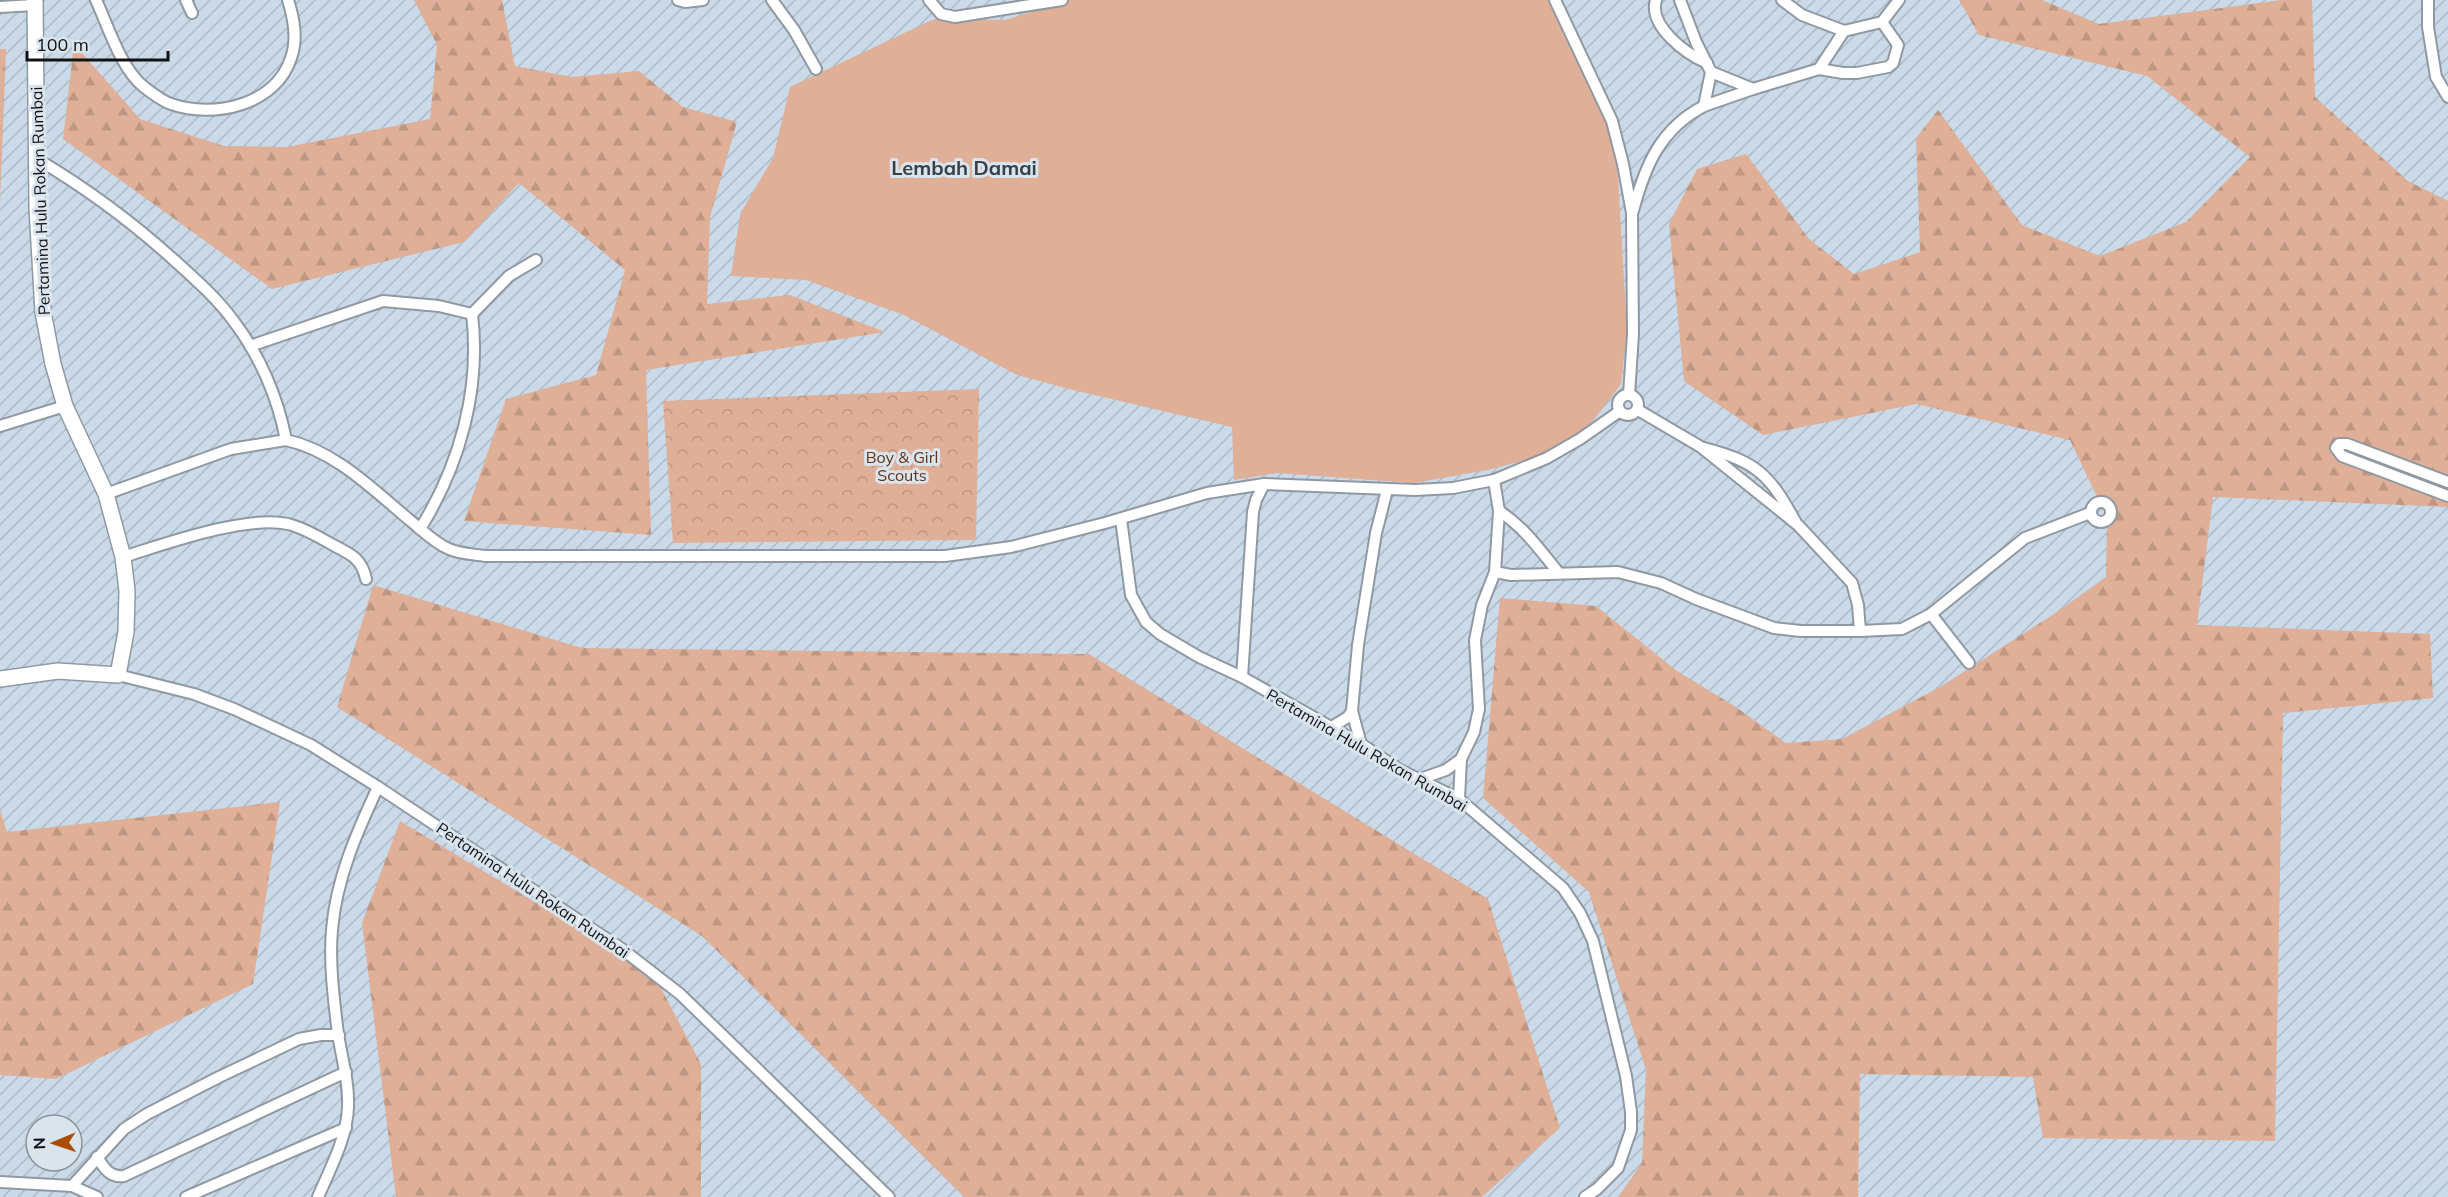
<svg xmlns="http://www.w3.org/2000/svg" width="2448" height="1197" viewBox="0 0 2448 1197" font-family="Mulish,sans-serif">
<style>
.industrial{fill:url(#industrial-furrows);fill-rule:evenodd}
.grass{fill:#dfaf97}
.forest{fill:url(#forest-firs)}
.park{fill:url(#park-crowns)}
.lines{fill:none;stroke-linecap:round;stroke-linejoin:round}
.street-casing{stroke:#9099a2;stroke-width:14}
.secondary-casing{stroke:#9099a2;stroke-width:18}
.street{stroke:#fff;stroke-width:10}
.secondary{stroke:#fff;stroke-width:15}
.labels{text-anchor:middle;stroke-width:6;stroke-linejoin:round;paint-order:stroke}
.street-label{font-size:16px;fill:#101316;stroke:#dae4ed}
.park-label{font-size:16px;fill:#643216;stroke:#dae4ed}
.quarter-label{font-size:20px;font-weight:bold;fill:#394048;stroke:#dae4ed}
</style>
<defs>
<pattern id="industrial-furrows" width="10" height="10" patternUnits="userSpaceOnUse" patternTransform="scale(1.5)"><rect width="10" height="10" fill="#cadae9"/><path d="M-1 1l2-2M0 10L10 0M9 11l2-2" fill="none" stroke="#acbac7"/></pattern>
<pattern id="forest-firs" width="22" height="20" patternUnits="userSpaceOnUse" patternTransform="scale(1.5)"><rect width="22" height="20" fill="#dfaf97"/><path d="M5 1l3.5 6h-7zM16 11l3.5 6h-7z" fill="#be9681"/></pattern>
<pattern id="park-crowns" width="20" height="18" patternUnits="userSpaceOnUse" patternTransform="scale(1.5)"><rect width="20" height="18" fill="#dfaf97"/><path d="M2 6a3 3 0 1 1 6 0M12 15a3 3 0 1 1 6 0" fill="none" stroke="#be9681"/></pattern>
</defs>
<rect width="100%" height="100%" fill="#dae4ed"/>
<path class="industrial" d="M0,0H2448V1197H0ZM36,1125H72V1161H36Z"/>
<path class="grass" d="M1070,0H1557L1605,118L1617,161L1627,331L1621,384L1593,421L1552,453L1488,470L1414,483L1277,473L1234,480L1232,427L1077,391L1017,375L904,315L806,280L731,276L740,214L773,158L790,87L934,19L1005,20Z"/>
<g class="forest">
<path d="M414,0H502L515,66L572,77L639,71L683,107L737,122L710,217L707,304L790,295L885,332L646,370L651,535L464,521L506,399L596,375L625,270L519,183L464,242L272,289L63,139L74,44L140,119L224,146L287,147L430,119L437,45Z"/>
<path d="M1959,0H2042L2099,24L2282,0H2312L2315,97L2408,181L2448,201V507L2213,497L2197,625L2430,634L2433,698L2283,713L2275,1141L2043,1138L2033,1077L1860,1074L1858,1197H1618L1642,1163L1646,1070L1589,892L1483,798L1500,598L1596,606L1677,671L1736,707L1786,743L1842,739L1940,687L2054,614L2106,577L2107,521L2111,508L2099,501L2070,440L1916,404L1763,435L1684,381L1669,224L1697,169L1746,154L1809,239L1854,274L1920,252L1916,138L1938,110L2022,225L2100,256L2186,222L2250,157L2147,76L1979,35Z"/>
<path d="M0,49H6L0,203Z"/>
<path d="M373,585L582,648L1089,654L1488,899L1560,1128L1482,1197H964L702,936L337,707Z"/>
<path d="M280,802L253,984L56,1079L0,1075V810L7,832Z"/>
<path d="M400,821L653,973L701,1064V1197H396L362,923Z"/>
</g>
<path class="park" d="M979,389L976,540L673,543L663,401Z"/>
<g class="lines">
<g class="street-casing">
<g id="street">
<path d="M96,0C108,26 121,69 144,87C152,93 162,101 171,104C214,119 276,105 291,58C298,39 294,19 288,0"/>
<path d="M186,0L192,13"/>
<path d="M678,0L685,2L703,0"/>
<path d="M772,0L794,30L816,69"/>
<path d="M929,0L941,14L955,17L1062,0"/>
<path d="M1555,0L1612,121L1623,164L1632,213L1633,334L1629,395"/>
<path d="M1656,0C1648,26 1686,54 1707,63"/>
<path d="M1782,0L1802,15L1844,31L1882,22L1899,0"/>
<path d="M2428,0V27L2436,77L2448,97"/>
<path d="M0,7L35,5"/>
<path d="M1819,69L1844,31"/>
<path d="M1711,72L1753,89"/>
<path d="M1704,106L1753,89L1819,69L1843,73H1857L1888,67L1893,63L1898,45L1882,22"/>
<path d="M37,159C86,188 132,222 174,260C195,279 218,299 235,323C260,356 278,398 286,440L231,449L106,494"/>
<path d="M1633,211C1645,166 1660,129 1704,106L1711,72L1696,42L1680,0"/>
<path d="M472,314L509,276L536,260"/>
<path d="M250,346L383,301L439,306L472,314C481,389 460,465 420,529"/>
<circle cx="1628" cy="405" r="10"/>
<path d="M0,426L65,406"/>
<path d="M286,440C336,451 373,490 412,522C423,531 435,543 449,549C460,554 473,554 485,556H945L1011,547L1105,523L1207,493L1264,484L1415,490L1453,488L1494,480L1547,458L1580,439L1620,411"/>
<path d="M1704,448C1757,462 1769,474 1795,521"/>
<path d="M2448,482L2347,444H2339L2336,448L2342,456L2448,496"/>
<circle cx="2101" cy="512" r="10"/>
<path d="M1499,511C1524,527 1539,549 1558,572"/>
<path d="M1121,519L1131,595L1146,622L1160,634L1199,657L1242,677L1361,744L1400,770L1459,799L1563,888L1580,913L1593,941L1626,1076L1631,1112V1130L1618,1168L1597,1189L1585,1197"/>
<path d="M123,557C165,544 245,515 288,524C304,528 319,537 333,545C351,554 362,559 366,579"/>
<path d="M1495,572L1511,575L1618,572L1661,583L1696,599L1774,628L1801,631H1860L1858,605L1852,583L1798,525L1701,447L1638,410"/>
<path d="M1931,614L1969,663"/>
<path d="M1860,631L1902,629L1931,614L2025,538L2090,513"/>
<path d="M118,675L194,694L234,709L311,745L378,787L622,949L680,994L889,1197"/>
<path d="M1242,677L1253,512L1256,500L1264,484"/>
<path d="M1330,728L1348,717L1352,711"/>
<path d="M1361,744L1352,711L1358,645L1376,533L1387,490"/>
<path d="M1420,779L1446,770L1461,759"/>
<path d="M1459,799L1461,759L1474,732L1479,709L1475,640L1482,605L1495,572L1499,511L1494,480"/>
<path d="M97,1157C104,1168 110,1178 124,1176L346,1072"/>
<path d="M0,1182L72,1186L97,1197"/>
<path d="M72,1186L124,1129L147,1114L219,1077L299,1039L321,1035H339"/>
<path d="M186,1197L346,1128"/>
<path d="M318,1197C330,1169 347,1138 348,1107C349,1082 342,1059 338,1034C334,1001 329,963 332,930C336,879 357,832 378,787"/>
</g>
</g>
<g class="secondary-casing">
<path id="secondary" d="M0,679L58,671L118,675L126,632L127,591L123,557L106,494L65,406L53,364L43,312L37,208L35,0"/>
</g>
<use href="#street" class="street"/>
<use href="#secondary" class="secondary"/>
</g>
<g class="labels">
<g class="street-label">
<text transform="translate(40 201) rotate(-92)" y="6">Pertamina Hulu Rokan Rumbai</text>
<text transform="translate(1367 750) rotate(30)" y="6">Pertamina Hulu Rokan Rumbai</text>
<text transform="translate(533 890) rotate(34)" y="6">Pertamina Hulu Rokan Rumbai</text>
</g>
<g class="park-label">
<text x="902" y="463">Boy &amp; Girl<tspan x="902" dy="18">Scouts</tspan></text>
</g>
<g class="quarter-label">
<text x="964" y="175">Lembah Damai</text>
</g>
</g>
<g transform="translate(54 1143) rotate(268)"><circle r="28" fill="#dae4ed" stroke="#899097" stroke-width="1.5"/>
<path d="M0-4.5L10 22L0 15L-10 22Z" fill="#ab4c00"/>
<text y="-9" font-size="16" font-weight="bold" text-anchor="middle" fill="#101316">N</text>
</g>
<path d="M27 51v9h141v-9" fill="none" stroke="#101316" stroke-width="3"/>
<text x="36" y="51" font-size="18" fill="#101316" stroke="#dae4ed" stroke-width="4.5" paint-order="stroke">100 m</text>
</svg>
